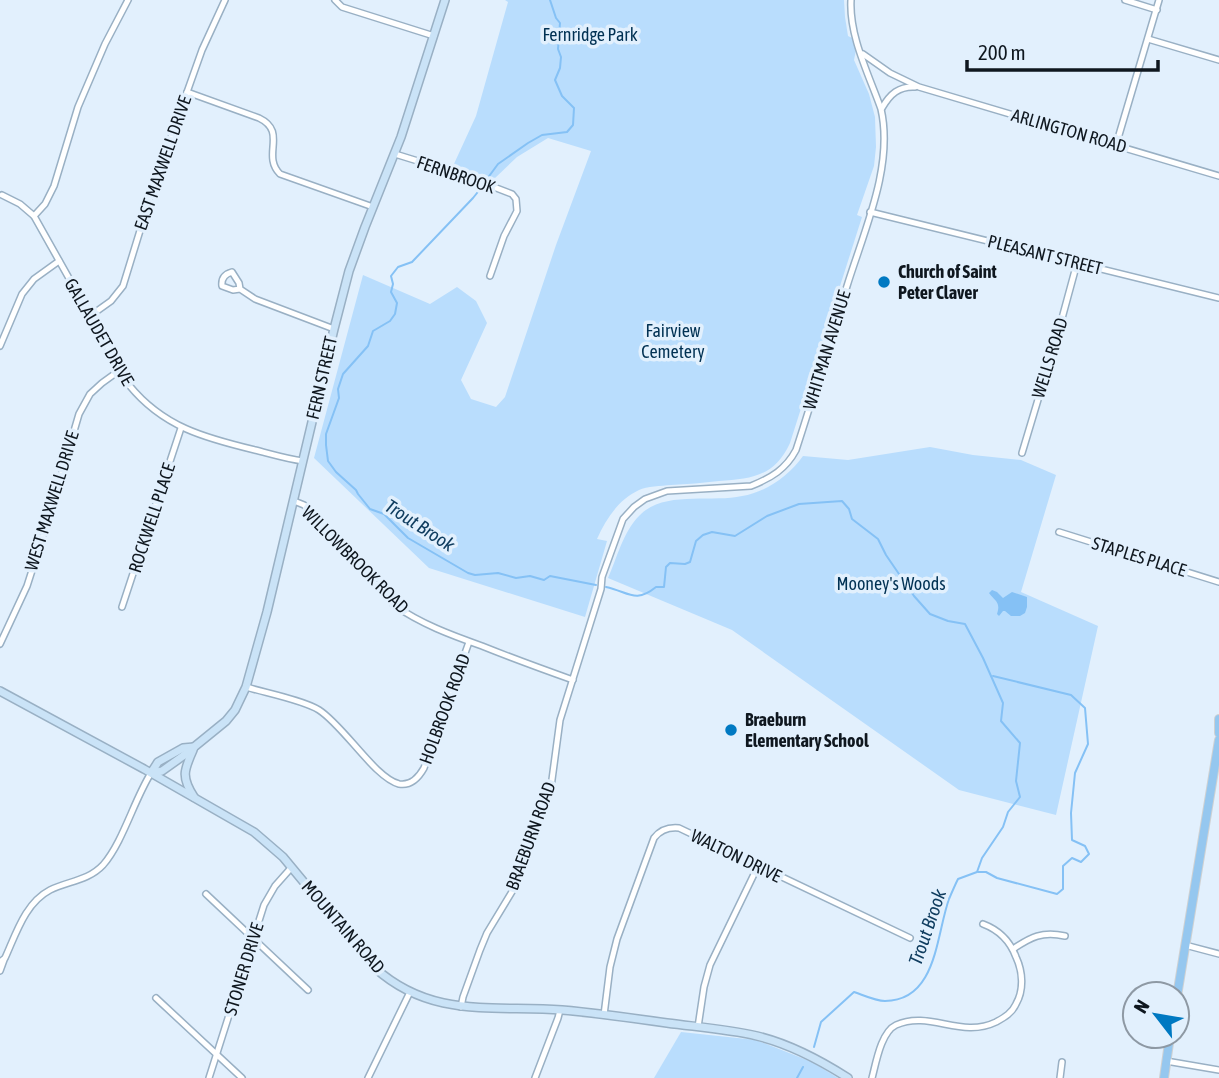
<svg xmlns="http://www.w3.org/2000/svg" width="1219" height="1078" viewBox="0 0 1219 1078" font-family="'Asap Condensed',sans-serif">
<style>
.green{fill:#b9ddfd}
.water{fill:#85c1f5}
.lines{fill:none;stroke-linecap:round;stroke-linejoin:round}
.stream{stroke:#85c1f5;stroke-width:2}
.street-casing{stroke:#99b0c4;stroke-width:8}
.secondary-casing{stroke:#99b0c4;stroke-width:10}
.primary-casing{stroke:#cfd1d2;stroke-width:10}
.street{stroke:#fff;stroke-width:5}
.secondary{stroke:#cae3f7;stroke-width:7}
.primary{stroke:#95c7ef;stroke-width:8}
.poi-dot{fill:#0079c2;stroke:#e2f0fd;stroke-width:2.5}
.labels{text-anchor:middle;stroke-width:7;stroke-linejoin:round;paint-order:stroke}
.park-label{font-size:18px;fill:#013153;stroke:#e2f0fd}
.street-label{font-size:18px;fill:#0f171f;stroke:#e2f0fd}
.poi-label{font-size:18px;font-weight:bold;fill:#0f171f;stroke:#e2f0fd;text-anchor:start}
.water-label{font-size:19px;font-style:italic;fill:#113e60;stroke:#e2f0fd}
</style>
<rect width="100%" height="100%" fill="#e2f0fd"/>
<g class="green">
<path d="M505,0H844L845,17L848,36L852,38L856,50L854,60L869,94L875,117L876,147L874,166L857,215L862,217L790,443C775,476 752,479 719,481C703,483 687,484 671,485C661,486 647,486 639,490C618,500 606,519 597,539L607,541L585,617L429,568L314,458L363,275L430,304L457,287L476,301L487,323L461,380L471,399L496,407L505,397L556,245L591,151L548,138L517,157L494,179L453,166L476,116L508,2Z"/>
<path d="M930,447L973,455L1021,460L1056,475L1021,592L1098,626L1056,815L959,790L732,630L608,578C617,558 623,532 639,516C663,490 711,503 742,496C766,492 789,476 803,456L848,460Z"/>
<path d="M681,1032L756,1040L812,1062L838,1078H654Z"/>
</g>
<path class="water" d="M992,590L997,592L1003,598L1012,592L1027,597V607L1025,613L1020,616H1011L1005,611H1003L999,616L997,614C1001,602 995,601 989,593Z"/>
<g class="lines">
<g class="stream">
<path d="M487,179L498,164L528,143L542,135L567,132L573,125L574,108L562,96L555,80L560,68L561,57L558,49L560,23L556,18L550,0"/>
<path d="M481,188L473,198L412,262L398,267L391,276L393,284L391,292L397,303L395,314L390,321L373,331L368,346L343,374L338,389L339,398L326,434V445L328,461L336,472L356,490L358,494L370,509L384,514L408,538L468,573L475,575L498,573L516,578L530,576L544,580L550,576L596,585"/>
<path d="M606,587C629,592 635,604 656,587H664L666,567L670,563L685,564L690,562L696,541L703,535L712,532L735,536L767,516L799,504L842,501L849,509L852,519L878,539L886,555L914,596L930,614L948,621L965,624L983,658L1003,703L1001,721L1020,743L1016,781L1020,797L1008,812L1003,827L982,858L977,872L958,879C955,885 952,892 949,899C936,935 937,1001 885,1001C875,1001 863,995 854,992L821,1022L814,1047"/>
<path d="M978,872H986L997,878L1057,894L1063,889V866L1072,858L1081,862L1089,854L1085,846L1072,840L1071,813L1075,773L1088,744L1085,708L1071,695L993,676"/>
<path d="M797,1078L803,1067"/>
</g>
<g class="street-casing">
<g id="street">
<path d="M335,0L342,7L434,36"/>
<path d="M1125,0L1157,10"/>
<path d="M1148,39L1219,60"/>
<path d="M863,54L890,73L919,87L1219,176"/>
<path d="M187,92L259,118C288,132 261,155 280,174L373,207"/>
<path d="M882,108C890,94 899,86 915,87"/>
<path d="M1116,145L1159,0"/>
<path d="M395,154L460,174L512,194L516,199L517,211L504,236L490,276"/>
<path d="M2,195L20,204L34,216L129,385C163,427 205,438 255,450C271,454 287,459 303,461"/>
<path d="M870,212L1219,298"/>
<path d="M34,216L45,204L54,186L78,107L105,44L128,0"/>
<path d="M240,289L233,290L222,286C221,278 225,274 232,272L239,283L240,289L255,299L334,329"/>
<path d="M90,316L111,301L123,286L154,185L202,50L225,0"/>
<path d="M0,346L22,294L34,279L59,261"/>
<path d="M1022,453L1058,333L1077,263"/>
<path d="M294,501L304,505L394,605C421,624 451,635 482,646C512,658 542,669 573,680"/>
<path d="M1059,532L1219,582"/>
<path d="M122,607L181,428"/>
<path d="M0,644L27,586L45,530L79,414L90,394L102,383L120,370"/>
<path d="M246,687C266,693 303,700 319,710C344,726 375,778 399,784C411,786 419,777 424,768L469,642"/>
<path d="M206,894L308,990"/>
<path d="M1185,945L1219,954"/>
<path d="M1013,949C1031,937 1042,931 1065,936"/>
<path d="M0,962L5,958C16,934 25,903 50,890C68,881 88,881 103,865C123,842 134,800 151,773"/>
<path d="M0,971L4,960"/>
<path d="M156,998L242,1078"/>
<path d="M461,1007L463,997L480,950L487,933L513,890L551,787L560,720L601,589L602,577L623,519L634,507L645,499L667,491L751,486C771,478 786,469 796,450C814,395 830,340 847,286C864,231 894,166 881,109C869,75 849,36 851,0"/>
<path d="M604,1015L610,967L617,939L654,838C661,829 669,827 679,828L910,938"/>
<path d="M698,1027L704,987L710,965L758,866"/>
<path d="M1166,1061L1219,1070"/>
<path d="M209,1078L264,905L275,886L291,868"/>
<path d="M368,1078L410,992"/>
<path d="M535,1078L558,1018L560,1010"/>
<path d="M872,1078C876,1063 881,1032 896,1025C930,1010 961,1039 996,1022C1005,1017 1012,1013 1016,1004C1024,990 1023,972 1016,957C1010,941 999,930 983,924"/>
<path d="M1060,1078L1062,1062"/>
</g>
</g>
<g class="secondary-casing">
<g id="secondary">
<path d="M0,691L144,769L254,832L283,857L375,968C432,1019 493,1005 562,1010C597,1013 632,1018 667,1023C697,1027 727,1029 757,1036C790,1044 820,1060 848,1078"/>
<path d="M193,750C184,770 181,777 194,797"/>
<path d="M151,773L158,762L183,748L194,747"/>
<path d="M152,773L162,771L183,756L226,721L235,710L246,687L267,612L334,329L349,271L365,227L401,137L445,0"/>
</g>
</g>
<g class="primary-casing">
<g id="primary">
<path d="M1219,719V733"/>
<path d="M1177,996L1219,740"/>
<path d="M1164,1078L1170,1036"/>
</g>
</g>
<use href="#street" class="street"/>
<use href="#secondary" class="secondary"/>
<use href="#primary" class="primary"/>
</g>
<g class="poi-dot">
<circle cx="884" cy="282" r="7"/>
<circle cx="731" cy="730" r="7"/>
</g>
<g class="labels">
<g class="park-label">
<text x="590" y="41">Fernridge Park</text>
<text x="673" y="337">Fairview<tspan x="673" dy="21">Cemetery</tspan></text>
<text x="891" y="590">Mooney's Woods</text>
</g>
<g class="street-label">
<text transform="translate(1069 131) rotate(16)" y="6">ARLINGTON ROAD</text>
<text transform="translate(163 163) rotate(-71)" y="6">EAST MAXWELL DRIVE</text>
<text transform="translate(456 175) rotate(19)" y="6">FERNBROOK</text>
<text transform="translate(1045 255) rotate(14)" y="6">PLEASANT STREET</text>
<text transform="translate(99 332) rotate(60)" y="6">GALLAUDET DRIVE</text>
<text transform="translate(827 350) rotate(-73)" y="6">WHITMAN AVENUE</text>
<text transform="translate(1050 358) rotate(-73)" y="6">WELLS ROAD</text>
<text transform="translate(322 378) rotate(-77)" y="6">FERN STREET</text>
<text transform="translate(52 501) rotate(-73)" y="6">WEST MAXWELL DRIVE</text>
<text transform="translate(152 518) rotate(-72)" y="6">ROCKWELL PLACE</text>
<text transform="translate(1139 557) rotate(17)" y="6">STAPLES PLACE</text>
<text transform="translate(355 560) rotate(45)" y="6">WILLOWBROOK ROAD</text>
<text transform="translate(445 709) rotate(-70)" y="6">HOLBROOK ROAD</text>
<text transform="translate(531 836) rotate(-70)" y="6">BRAEBURN ROAD</text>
<text transform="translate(736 856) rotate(26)" y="6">WALTON DRIVE</text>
<text transform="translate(343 927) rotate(49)" y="6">MOUNTAIN ROAD</text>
<text transform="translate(244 969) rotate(-73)" y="6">STONER DRIVE</text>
</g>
<g class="poi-label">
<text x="898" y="278">Church of Saint<tspan x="898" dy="21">Peter Claver</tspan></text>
<text x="745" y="726">Braeburn<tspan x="745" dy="21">Elementary School</tspan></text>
</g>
<g class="water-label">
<text transform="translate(420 525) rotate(33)" y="7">Trout Brook</text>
<text transform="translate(927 927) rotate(-71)" y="7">Trout Brook</text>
</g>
</g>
<g transform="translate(1156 1015) rotate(301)"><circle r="33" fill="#e2f0fd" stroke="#8e99a4" stroke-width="2"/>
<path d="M0-5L12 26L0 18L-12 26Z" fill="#0079c2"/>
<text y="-10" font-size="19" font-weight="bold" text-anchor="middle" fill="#0f171f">N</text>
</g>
<path d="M967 60v10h191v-10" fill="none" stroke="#0f171f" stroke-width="3.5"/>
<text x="978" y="60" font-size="21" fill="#0f171f" stroke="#e2f0fd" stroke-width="5" paint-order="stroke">200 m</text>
</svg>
